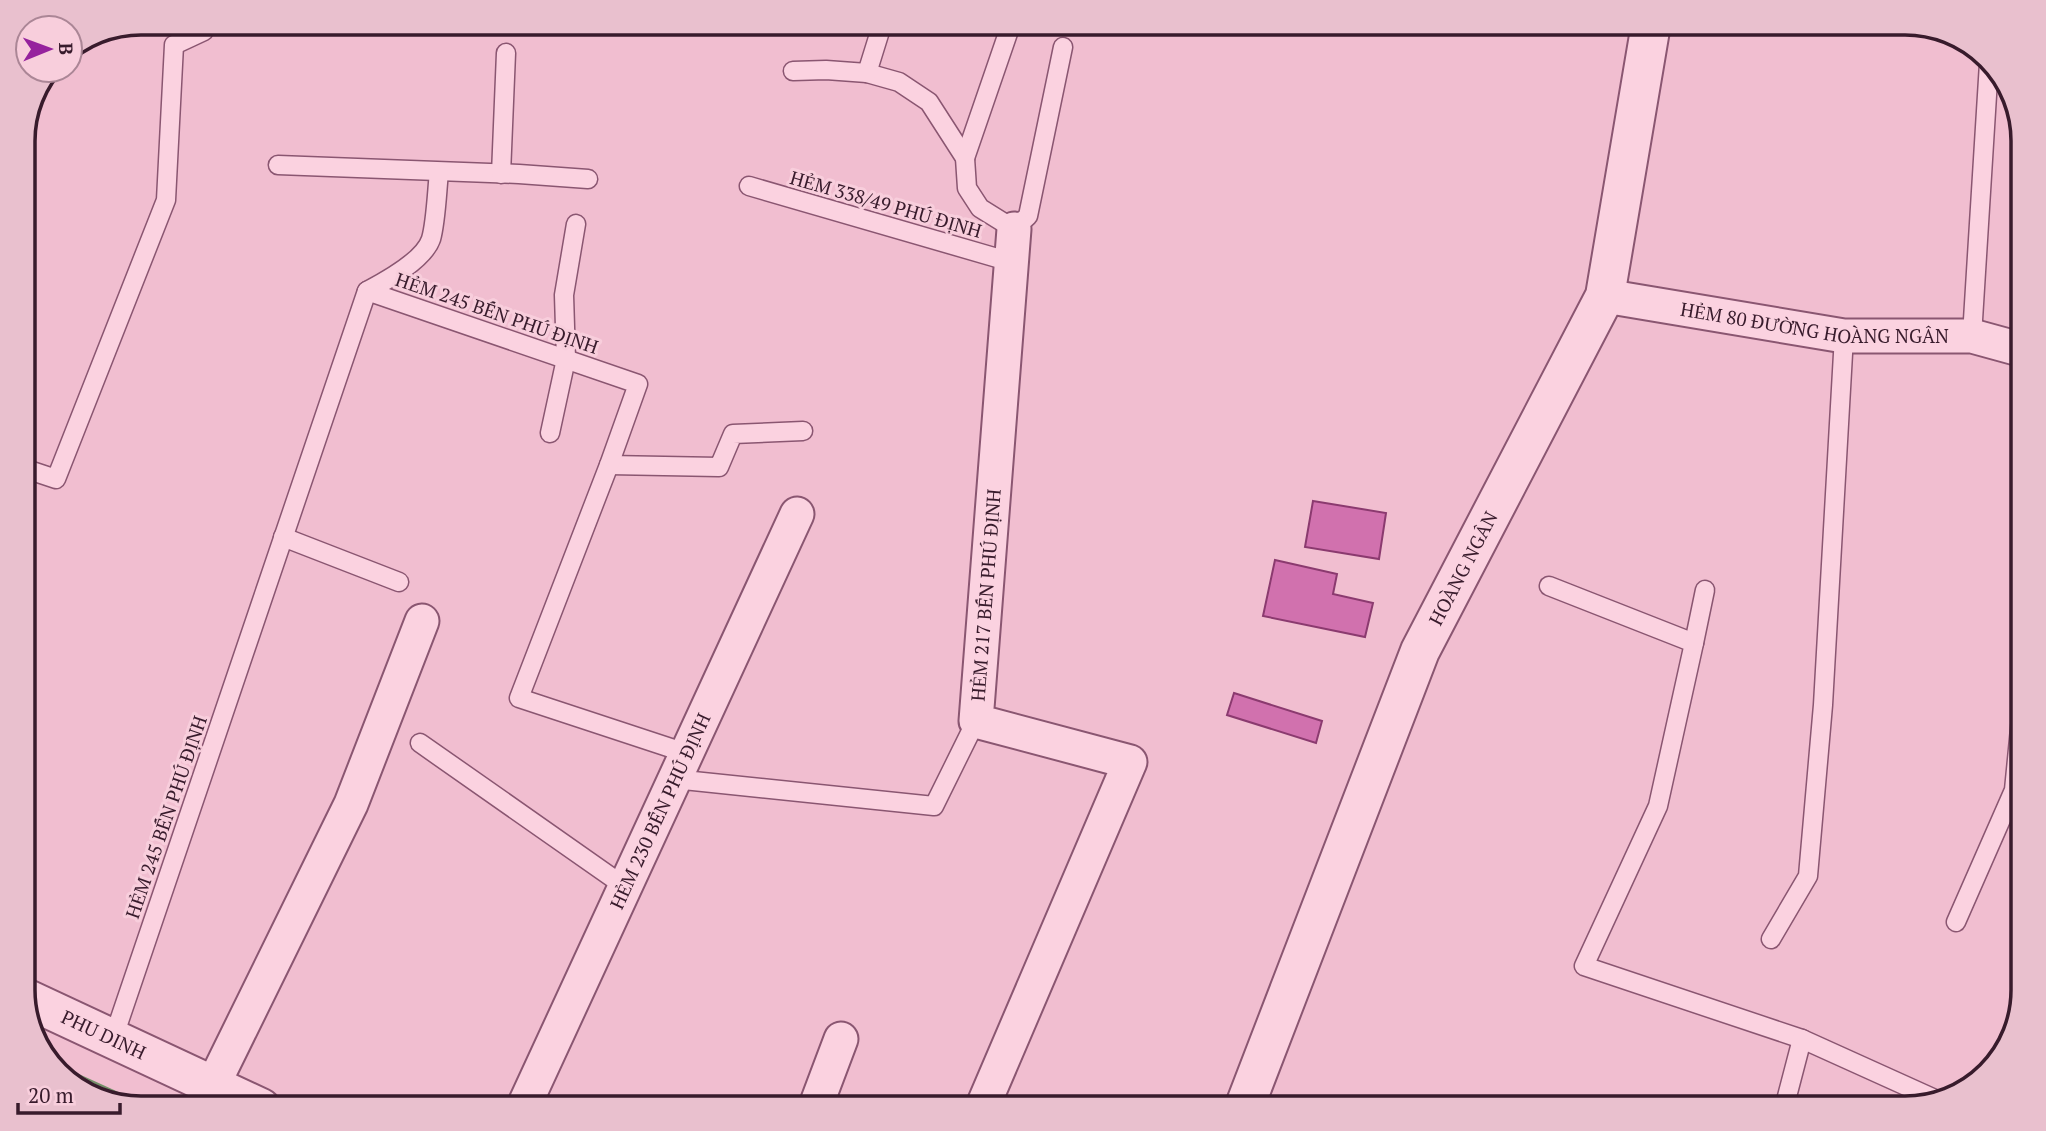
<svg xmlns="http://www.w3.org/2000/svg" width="2046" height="1131" viewBox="0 0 2046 1131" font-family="'PT Serif',serif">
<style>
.water{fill:#adc2a2;stroke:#749069;stroke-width:2}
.building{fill:#d171ae;stroke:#8b3a6f;stroke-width:2}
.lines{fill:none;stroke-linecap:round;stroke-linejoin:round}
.service-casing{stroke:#8a5671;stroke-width:21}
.minor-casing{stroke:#8a5671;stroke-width:37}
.tertiary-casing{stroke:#8a5671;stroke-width:42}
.service{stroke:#fbd2e0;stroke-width:18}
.minor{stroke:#fbd2e0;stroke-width:33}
.tertiary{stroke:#fbd2e0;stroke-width:38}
.labels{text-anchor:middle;stroke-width:6;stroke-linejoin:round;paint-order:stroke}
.street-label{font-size:19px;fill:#381b2c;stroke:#f8cedc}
.rim{fill:none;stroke:#381b2c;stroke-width:3.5}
</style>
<rect width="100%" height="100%" fill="#f1bed0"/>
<path class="water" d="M52,1063L151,1108H141L82,1093Z"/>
<g class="building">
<path d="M1313,501L1386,513L1379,559L1305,547Z"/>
<path d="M1275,560L1337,574L1333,594L1373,603L1365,637L1263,616Z"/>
<path d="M1234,693L1322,721L1316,743L1227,715Z"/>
</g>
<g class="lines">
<g class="service-casing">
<g id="service">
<path d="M793,71L826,70L867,73L899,82L929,102L965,158L967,188L980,208L1014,229L1028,216L1063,47"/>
<path d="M867,73L881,28"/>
<path d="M965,158L1008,33"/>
<path d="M278,165L519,174L588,179"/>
<path d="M501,174L506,53"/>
<path d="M749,186L1011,262"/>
<path d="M367,291C386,281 424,260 431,239C436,222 437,190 439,172"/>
<path d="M1972,336L1989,63"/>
<path d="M550,433L566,359L564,295L576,224"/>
<path d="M609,465L719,467L733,434L803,431"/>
<path d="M23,468L56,479L166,200L174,45L204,31"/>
<path d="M283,537L399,582"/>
<path d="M1549,586L1694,643L1658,806L1584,966L1802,1039L1937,1100"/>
<path d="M1694,643L1705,590"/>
<path d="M420,743L624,886"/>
<path d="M674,779L934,806L976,721"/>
<path d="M1956,922L2014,790L2023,698"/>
<path d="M1771,939L1808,876L1823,705L1844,336"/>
<path d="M113,1039L367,291L638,384L609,465L519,698L686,753"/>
<path d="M1784,1108L1802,1039"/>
</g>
</g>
<g class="minor-casing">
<g id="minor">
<path id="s1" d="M1605,296L1844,336H1972L2023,350"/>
<path d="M213,1085L351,804L422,621"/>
<path id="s2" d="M523,1108L797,514"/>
<path d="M815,1108L841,1039"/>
<path id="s3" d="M982,1108L1130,762L976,721L1014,229"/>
</g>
</g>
<g class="tertiary-casing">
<g id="tertiary">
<path id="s4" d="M23,997L261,1108"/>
<path id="s5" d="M1244,1108L1420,651L1605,296L1651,24"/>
</g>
</g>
<use href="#service" class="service"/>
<use href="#minor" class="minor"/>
<use href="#tertiary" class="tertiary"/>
</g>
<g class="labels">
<g class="street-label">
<text transform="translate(886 204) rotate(16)" y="7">HẺM 338/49 PHÚ ĐỊNH</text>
<text transform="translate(497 313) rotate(19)" y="7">HẺM 245 BẾN PHÚ ĐỊNH</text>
<text dy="7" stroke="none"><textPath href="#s1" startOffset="212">HẺM 80 ĐƯỜNG HOÀNG NGÂN</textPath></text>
<text dy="7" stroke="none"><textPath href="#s5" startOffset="583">HOÀNG NGÂN</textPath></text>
<text dy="7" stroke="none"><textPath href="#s3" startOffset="662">HẺM 217 BẾN PHÚ ĐỊNH</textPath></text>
<text dy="7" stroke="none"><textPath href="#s2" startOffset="327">HẺM 230 BẾN PHÚ ĐỊNH</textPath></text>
<text transform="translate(166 817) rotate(-71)" y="7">HẺM 245 BẾN PHÚ ĐỊNH</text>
<text dy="7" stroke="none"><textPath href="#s4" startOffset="89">PHU DINH</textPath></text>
</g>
</g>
<path d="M0 0H2046V1131H0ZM141 35H1905A106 106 0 0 1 2011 141V990A106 106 0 0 1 1905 1096H141A106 106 0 0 1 35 990V141A106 106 0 0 1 141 35Z" fill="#e9c0ce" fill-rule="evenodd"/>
<path class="rim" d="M141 35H1905A106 106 0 0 1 2011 141V990A106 106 0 0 1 1905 1096H141A106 106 0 0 1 35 990V141A106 106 0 0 1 141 35Z"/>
<g transform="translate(49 49) rotate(89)"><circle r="33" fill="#f8cedc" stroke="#ab8696" stroke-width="2"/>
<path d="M0-5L12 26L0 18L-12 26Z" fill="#96229d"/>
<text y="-10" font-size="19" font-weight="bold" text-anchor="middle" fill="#381b2c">B</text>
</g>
<path d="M18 1103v10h102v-10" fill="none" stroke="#381b2c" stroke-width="3.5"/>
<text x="28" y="1103" font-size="21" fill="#381b2c" stroke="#f8cedc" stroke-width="5" paint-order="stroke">20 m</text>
</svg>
